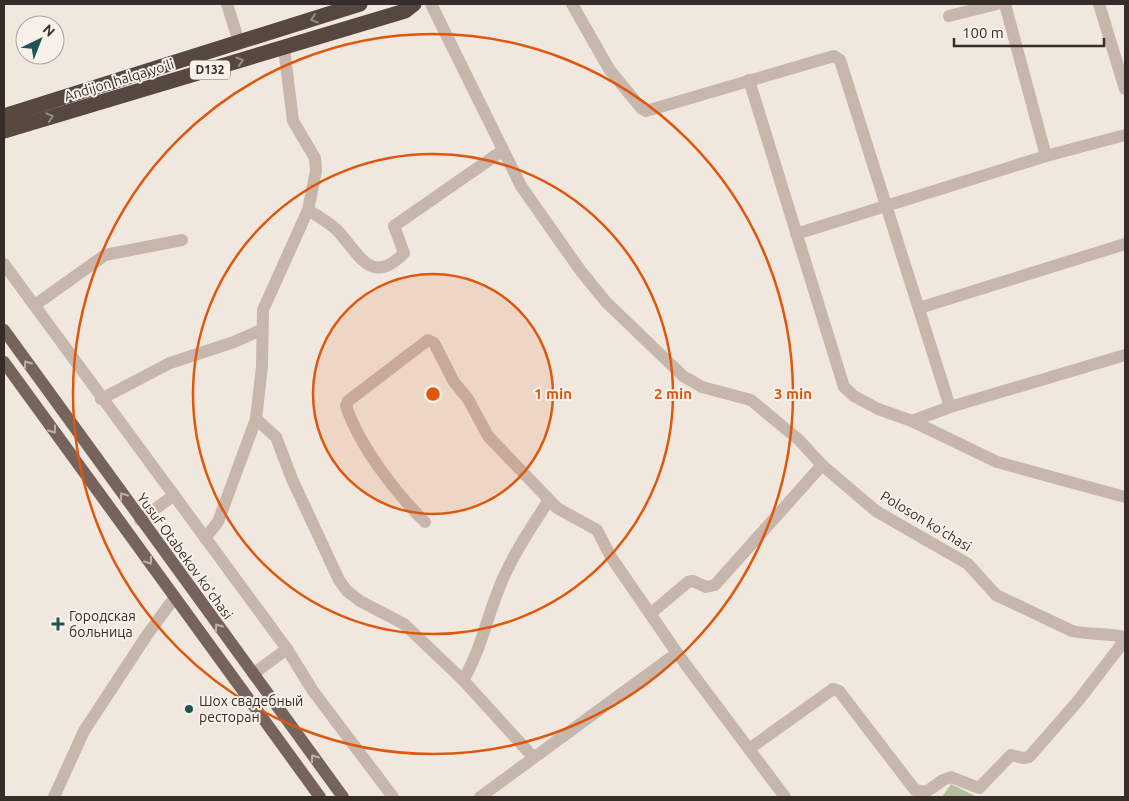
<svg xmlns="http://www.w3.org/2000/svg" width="1129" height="801" viewBox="0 0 1129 801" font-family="Ubuntu,sans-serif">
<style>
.green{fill:#b5be9f}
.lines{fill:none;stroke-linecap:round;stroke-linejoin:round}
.minor{stroke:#c7b6ab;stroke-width:12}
.major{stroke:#76635c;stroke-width:12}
.highway{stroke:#564741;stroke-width:15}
.oneway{stroke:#978b85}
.oneway2{stroke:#beb1aa}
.ring{fill:none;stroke:#df570d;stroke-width:2.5}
.poi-dot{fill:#225354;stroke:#f8f1ea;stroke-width:2}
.labels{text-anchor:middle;stroke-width:4;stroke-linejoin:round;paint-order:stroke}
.shield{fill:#f8f1ea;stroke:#706863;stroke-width:1}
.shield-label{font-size:12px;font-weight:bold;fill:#362d29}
.street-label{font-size:14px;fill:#362d29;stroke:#f8f1ea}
.poi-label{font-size:14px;fill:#362d29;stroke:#f8f1ea;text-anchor:start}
.centre{fill:#df570d;stroke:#f8f1ea;stroke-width:2.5}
.ring-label{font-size:15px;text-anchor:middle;font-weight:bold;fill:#df570d;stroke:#f8f1ea;stroke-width:4;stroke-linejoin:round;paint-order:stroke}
</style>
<rect width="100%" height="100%" fill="#f0e7de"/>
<path class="green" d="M951,784L977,797H942Z"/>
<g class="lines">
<g class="minor">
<path d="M227,4L239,42"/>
<path d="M431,4L521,186L580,270L606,302L683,376L702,387L751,400L799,440L822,465L876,511L968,564L996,595L1072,631C1089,635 1107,633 1125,637"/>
<path d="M572,4L609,69L641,108L646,111L834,56L840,60L950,407"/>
<path d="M1005,4L1046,156"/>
<path d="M1099,4L1125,89"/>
<path d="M949,16L997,4"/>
<path d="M749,80L844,387L854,396L878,409L912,421L950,407L1125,355"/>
<path d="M308,210C318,216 328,222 337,230C358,252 371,288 404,253L394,226L502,151"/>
<path d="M796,234L1046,156L1125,135"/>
<path d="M4,264L287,649L313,691L393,797"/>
<path d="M35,305L105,255L182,240"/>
<path d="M919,308L1125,244"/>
<path d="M101,399L170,363L234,342L261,330"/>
<path d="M256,419L276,437L292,479L339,580L347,591L360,601L404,624L463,680L533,757"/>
<path d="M912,421L997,462L1125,497"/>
<path d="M140,520L173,496"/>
<path d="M425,522C395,492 360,447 346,406L348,401L428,340L434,343L454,382L468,399L488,436L557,508L597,530L611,557L677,653L785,797"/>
<path d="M205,538L218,522L256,419L262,366L263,310L308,210L316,171L315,158L293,121L284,48"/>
<path d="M650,614L688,582L693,581L706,587L715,585L822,465"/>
<path d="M253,674L287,649"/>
<path d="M463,680C480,652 486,621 498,591C510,559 530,529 549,500"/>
<path d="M749,749L833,689L839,691L915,790L926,792L943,780L951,777L979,788L1011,755L1023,758L1029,757L1078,701L1125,640"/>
<path d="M54,797L84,731L147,635L175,597"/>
<path d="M480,797L677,653"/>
</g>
<g class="major">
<path d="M4,330L343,797"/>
<path d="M4,362L320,797"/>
</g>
<g class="highway">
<path d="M4,116L360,4"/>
<path d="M4,131L405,11L414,4"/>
</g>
</g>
<defs><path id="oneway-chevron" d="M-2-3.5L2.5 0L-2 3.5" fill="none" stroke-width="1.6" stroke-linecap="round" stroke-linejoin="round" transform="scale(1.25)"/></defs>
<g class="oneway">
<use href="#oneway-chevron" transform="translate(314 19) rotate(162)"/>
<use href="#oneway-chevron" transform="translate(240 61) rotate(-16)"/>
<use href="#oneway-chevron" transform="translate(50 117) rotate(-17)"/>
</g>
<g class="oneway2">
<use href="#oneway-chevron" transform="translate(27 364) rotate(-125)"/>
<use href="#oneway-chevron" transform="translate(53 430) rotate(54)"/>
<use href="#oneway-chevron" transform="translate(123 496) rotate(-126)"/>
<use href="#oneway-chevron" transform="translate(149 561) rotate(54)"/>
<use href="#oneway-chevron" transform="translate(218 627) rotate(-126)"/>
<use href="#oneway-chevron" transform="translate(314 758) rotate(-126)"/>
</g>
<circle cx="433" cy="394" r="120" fill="#df570d" fill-opacity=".12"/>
<g class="ring">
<circle cx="433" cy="394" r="120"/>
<circle cx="433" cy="394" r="240"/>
<circle cx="433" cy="394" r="360"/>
</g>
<g class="poi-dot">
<path d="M55.5 616.5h5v5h5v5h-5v5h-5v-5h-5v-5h5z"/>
<circle cx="189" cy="709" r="5"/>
</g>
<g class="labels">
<rect class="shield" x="190" y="60.5" width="40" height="19" rx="4"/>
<g class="shield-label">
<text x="210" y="74">D132</text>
</g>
<g class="street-label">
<text transform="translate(119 80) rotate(-17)" y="5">Andijon halqa yo‘li</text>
<text transform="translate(926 521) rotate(31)" y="5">Poloson ko'chasi</text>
<text transform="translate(185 556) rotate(54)" y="5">Yusuf Otabekov ko'chasi</text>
</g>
<g class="poi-label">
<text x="69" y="621">Городская<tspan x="69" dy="16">больница</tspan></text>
<text x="199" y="706">Шох свадебный<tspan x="199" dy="16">ресторан</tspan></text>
</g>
</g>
<circle cx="433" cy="394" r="8" class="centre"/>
<g class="ring-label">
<text x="553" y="399">1 min</text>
<text x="673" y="399">2 min</text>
<text x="793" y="399">3 min</text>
</g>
<rect width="1129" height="801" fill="none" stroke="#362d29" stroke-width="10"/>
<g transform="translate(40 40) rotate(43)"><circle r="24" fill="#f8f1ea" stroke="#aaa39d"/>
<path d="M0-4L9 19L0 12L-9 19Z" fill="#225354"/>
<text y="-8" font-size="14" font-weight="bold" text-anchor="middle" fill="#362d29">N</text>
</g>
<path d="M954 38v8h150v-8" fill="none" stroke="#362d29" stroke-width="2.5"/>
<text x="962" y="38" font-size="15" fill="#362d29" stroke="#f8f1ea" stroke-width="4" paint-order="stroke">100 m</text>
</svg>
